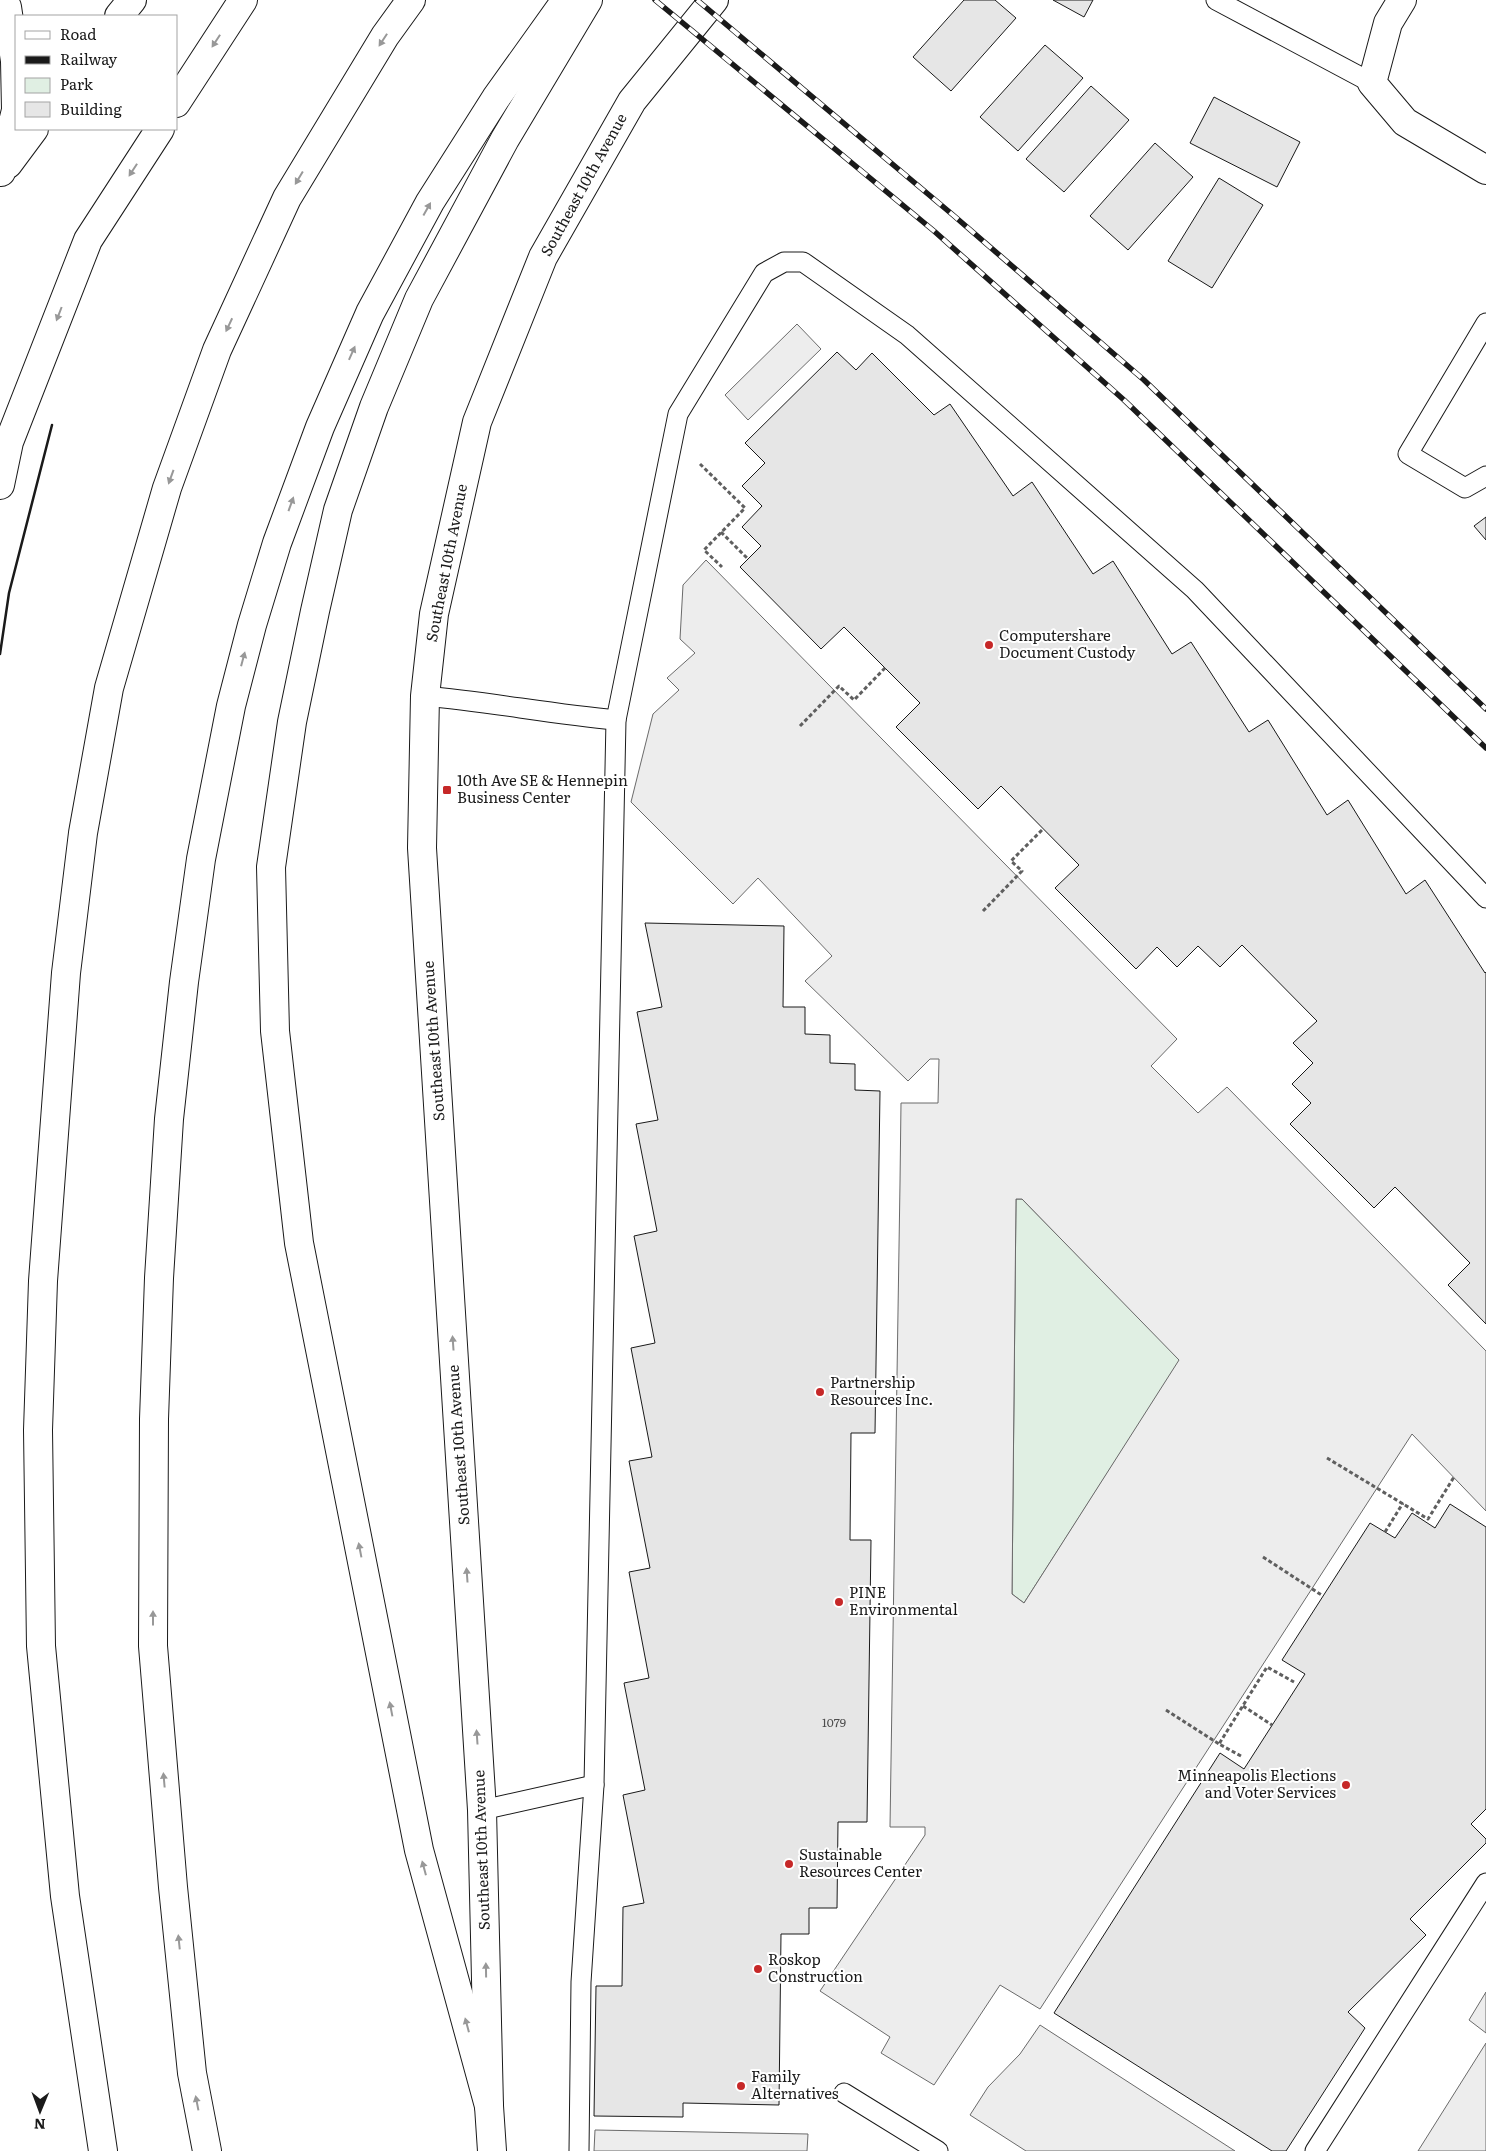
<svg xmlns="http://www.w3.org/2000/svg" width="1486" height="2151" viewBox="0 0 1486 2151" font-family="Literata,serif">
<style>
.green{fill:#e0efe3;stroke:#6a6a6a}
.parking{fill:#ededed;stroke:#6a6a6a;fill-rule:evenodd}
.building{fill:#e6e6e6;stroke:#1a1a1a}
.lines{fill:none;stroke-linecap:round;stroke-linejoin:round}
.lane-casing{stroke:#1a1a1a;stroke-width:21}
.street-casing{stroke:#1a1a1a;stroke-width:30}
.secondary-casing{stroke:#1a1a1a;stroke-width:30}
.highway-casing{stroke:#1a1a1a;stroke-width:30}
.path{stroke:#5f5f5f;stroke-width:3;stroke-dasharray:4 2.5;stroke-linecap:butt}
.lane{stroke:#fff;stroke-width:19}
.street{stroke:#fff;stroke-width:28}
.secondary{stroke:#fff;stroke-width:28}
.highway{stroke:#fff;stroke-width:28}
.rail-casing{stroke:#1a1a1a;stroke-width:5.5}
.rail{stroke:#fff;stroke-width:4;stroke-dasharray:11;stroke-linecap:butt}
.wall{stroke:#1a1a1a;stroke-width:2.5}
.oneway{fill:#989898}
.poi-dot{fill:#c62828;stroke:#fff;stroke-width:2}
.labels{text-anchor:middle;stroke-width:4;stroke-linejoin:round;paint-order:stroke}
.number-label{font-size:12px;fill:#4d4d4d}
.street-label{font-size:15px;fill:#1a1a1a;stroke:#fff}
.poi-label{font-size:15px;fill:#1a1a1a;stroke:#fff;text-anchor:start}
</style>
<rect width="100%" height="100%" fill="#fff"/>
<path class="green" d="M1016,1199H1022L1180,1360L1024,1603L1012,1594Z"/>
<g class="parking">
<path d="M797,324L821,349L748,420L725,395Z"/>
<path d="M706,560L1177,1039L1151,1066L1198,1113L1227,1087L1486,1351V1511L1412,1434L1040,2009L1000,1985L934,2085L881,2053L890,2037L820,1991L925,1835V1827H890L900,1183L901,1103H938L939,1059H930L908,1081L805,981L832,956L758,878L733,904L631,802L653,714L679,690L667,678L695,653L680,639L683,585ZM1016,1199H1022L1179,1360L1024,1603L1012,1594Z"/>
<path d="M1486,1992V2033L1469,2020Z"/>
<path d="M1040,2025L1235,2151H1026L970,2115L988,2087L1020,2054Z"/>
<path d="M1486,2043V2151H1418Z"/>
<path d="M595,2130L808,2134L807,2151H594Z"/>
</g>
<g class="building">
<path d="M964,0H995L1016,18L951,91L913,57Z"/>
<path d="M1053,0H1093L1084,17Z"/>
<path d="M1045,45L1083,78L1018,151L980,117Z"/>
<path d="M1091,86L1129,120L1064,192L1026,159Z"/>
<path d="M1214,97L1300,142L1277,187L1190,143Z"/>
<path d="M1155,143L1193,177L1128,250L1090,216Z"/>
<path d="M1219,178L1263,205L1212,288L1168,261Z"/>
<path d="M837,352L856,370L872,353L934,415L950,404L1013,496L1032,482L1093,574L1113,561L1172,654L1191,642L1249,732L1268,720L1327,815L1348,800L1406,894L1425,880L1485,973L1486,972V1324L1448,1285L1470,1263L1395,1187L1374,1208L1290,1124L1311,1103L1292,1084L1313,1063L1293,1043L1317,1021L1242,945L1220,967L1198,946L1177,967L1157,947L1136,969L1055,888L1079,865L1001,786L978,809L896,727L920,703L844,627L821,649L740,567L761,546L742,527L762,506L742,486L765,463L745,443Z"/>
<path d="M1486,517V540L1474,526Z"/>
<path d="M645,923L784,926L783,1007H805V1034L830,1035V1063L855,1064V1090L880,1091L875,1433H851L850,1540H871L867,1822H838L837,1908H809V1934H781L779,2105L683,2103V2117L594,2116L596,1986H622L623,1907L644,1903L623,1795L645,1790L624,1683L649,1678L629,1572L650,1568L629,1461L652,1457L631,1348L655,1343L634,1236L657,1231L636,1124L658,1120L637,1012L662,1007Z"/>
<path d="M1450,1504L1486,1527V1809L1471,1824L1486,1839V1843L1410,1919L1426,1935L1348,2012L1365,2028L1286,2151H1272L1054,2013L1220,1753L1244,1769L1305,1674L1282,1660L1370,1523L1395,1538L1412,1513L1435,1528Z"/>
</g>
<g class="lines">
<g class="lane-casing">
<g id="lane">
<path d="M1216,0L1372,83"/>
<path d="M1486,323L1408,454L1465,488L1486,476"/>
<path d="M425,696C489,702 552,714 616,720"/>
<path d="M482,1810L594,1785"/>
<path d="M844,2093L938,2151"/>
<path d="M579,2151L581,1982L594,1785L616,720L678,414L764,273L784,262H803L907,335L1195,590L1486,898"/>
<path d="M1315,2151L1486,1883"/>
</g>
</g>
<g class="street-casing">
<path id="street" d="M1402,0L1388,23L1372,83L1405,122L1486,170"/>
</g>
<g class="secondary-casing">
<g id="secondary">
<path d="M119,16L132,0"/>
<path d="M8,164L34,129"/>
<path d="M1,172L16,110L15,61L7,7L3,0"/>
<path d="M492,2151L489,2106L482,1810L422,848L425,696L434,614L477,422L543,257L632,101L714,0"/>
</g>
</g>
<g class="highway-casing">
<g id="highway">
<path d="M176,103L243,0"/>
<path d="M0,485L9,442L88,240L160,129"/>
<path d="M489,2106L419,1850L299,1243L275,1031L271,867L292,722L315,611L338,510L374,407L419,299L505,139L588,0"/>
<path d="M103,2151L65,1896L41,1646L38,1430L43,1281L66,973L83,833L109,688L167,488L217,350L287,198L385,36L411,0"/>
<path d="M207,2151L192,2073L173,1887L153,1646L154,1419L159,1278L169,1119L184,982L201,859L231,706L252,625L277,543L320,427L370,313L430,202L496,98L566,0"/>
</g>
</g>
<g class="path">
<path d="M700,464L745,508L704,550L722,567"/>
<path d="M721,532L748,559"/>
<path d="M800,726L839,686L854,700L885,668"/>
<path d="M983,911L1022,871L1011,861L1043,829"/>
<path d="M1327,1458L1428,1519L1454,1477"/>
<path d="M1385,1532L1403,1503"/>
<path d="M1263,1557L1323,1596"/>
<path d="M1243,1706L1272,1725"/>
<path d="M1166,1710L1219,1744"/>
<path d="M1241,1756L1219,1744L1267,1667L1294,1682"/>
</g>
<use href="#lane" class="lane"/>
<use href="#street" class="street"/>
<use href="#secondary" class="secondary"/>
<use href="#highway" class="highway"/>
<g class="rail-casing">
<g id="rail">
<path d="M655,0L934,231L1124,400L1486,748"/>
<path d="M697,0L953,215L1144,380L1486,709"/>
</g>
</g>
<use href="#rail" class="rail"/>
<path class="wall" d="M0,654L9,593L52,425"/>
</g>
<defs><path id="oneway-solid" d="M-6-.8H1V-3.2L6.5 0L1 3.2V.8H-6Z" transform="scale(1.25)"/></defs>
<g class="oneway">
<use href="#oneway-solid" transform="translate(383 40) rotate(123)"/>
<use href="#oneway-solid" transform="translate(216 41) rotate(123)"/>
<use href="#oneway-solid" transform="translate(133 170) rotate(123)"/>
<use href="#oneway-solid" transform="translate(299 178) rotate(121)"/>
<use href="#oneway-solid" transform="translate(427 209) rotate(-61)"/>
<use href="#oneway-solid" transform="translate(59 314) rotate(111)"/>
<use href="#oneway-solid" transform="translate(229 325) rotate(115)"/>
<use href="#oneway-solid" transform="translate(352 353) rotate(-66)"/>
<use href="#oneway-solid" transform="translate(171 477) rotate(110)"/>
<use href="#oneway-solid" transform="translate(291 504) rotate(-70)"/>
<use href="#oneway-solid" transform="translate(243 659) rotate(-75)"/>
<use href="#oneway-solid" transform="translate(453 1343) rotate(-94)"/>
<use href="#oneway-solid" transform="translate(360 1550) rotate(-101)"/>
<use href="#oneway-solid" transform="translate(467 1575) rotate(-94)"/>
<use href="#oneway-solid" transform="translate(153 1618) rotate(-90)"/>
<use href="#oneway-solid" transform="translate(391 1709) rotate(-101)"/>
<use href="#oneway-solid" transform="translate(477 1737) rotate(-94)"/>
<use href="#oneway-solid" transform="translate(164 1780) rotate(-95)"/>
<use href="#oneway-solid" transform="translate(424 1868) rotate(-105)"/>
<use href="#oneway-solid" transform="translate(179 1942) rotate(-96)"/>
<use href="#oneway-solid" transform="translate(486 1970) rotate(-91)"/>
<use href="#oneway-solid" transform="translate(467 2025) rotate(-105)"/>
<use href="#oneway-solid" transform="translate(197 2103) rotate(-101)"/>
</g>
<g class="poi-dot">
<circle cx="989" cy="645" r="5"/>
<rect x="442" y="785" width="10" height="10" rx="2.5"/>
<circle cx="820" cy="1392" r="5"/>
<circle cx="839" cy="1602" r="5"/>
<circle cx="1346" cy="1785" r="5"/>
<circle cx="789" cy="1864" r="5"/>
<circle cx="758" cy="1969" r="5"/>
<circle cx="741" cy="2086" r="5"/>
</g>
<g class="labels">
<g class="number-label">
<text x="834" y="1727">1079</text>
</g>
<g class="street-label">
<text transform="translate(584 185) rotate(-61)" y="5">Southeast 10th Avenue</text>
<text transform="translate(447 563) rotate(-79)" y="5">Southeast 10th Avenue</text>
<text transform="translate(434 1041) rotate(-94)" y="5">Southeast 10th Avenue</text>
<text transform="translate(459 1445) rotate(-94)" y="5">Southeast 10th Avenue</text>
<text transform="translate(482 1850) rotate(-92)" y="5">Southeast 10th Avenue</text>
</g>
<g class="poi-label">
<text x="999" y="641">Computershare<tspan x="999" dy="17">Document Custody</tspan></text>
<text x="457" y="786">10th Ave SE &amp; Hennepin<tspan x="457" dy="17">Business Center</tspan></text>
<text x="830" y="1388">Partnership<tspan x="830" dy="17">Resources Inc.</tspan></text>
<text x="849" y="1598">PINE<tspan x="849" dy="17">Environmental</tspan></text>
<text x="1336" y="1781" text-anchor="end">Minneapolis Elections<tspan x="1336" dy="17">and Voter Services</tspan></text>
<text x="799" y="1860">Sustainable<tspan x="799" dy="17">Resources Center</tspan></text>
<text x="768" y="1965">Roskop<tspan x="768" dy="17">Construction</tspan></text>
<text x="751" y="2082">Family<tspan x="751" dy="17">Alternatives</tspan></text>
</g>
</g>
<rect x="15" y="15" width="162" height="115" fill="#ffffff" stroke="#a3a3a3"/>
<rect x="25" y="31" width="25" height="8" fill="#ffffff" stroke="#a3a3a3"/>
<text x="60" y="40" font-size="15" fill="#1a1a1a">Road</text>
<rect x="25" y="56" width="25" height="8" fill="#1a1a1a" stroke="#a3a3a3"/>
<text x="60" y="65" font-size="15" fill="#1a1a1a">Railway</text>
<rect x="25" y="78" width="25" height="15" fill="#e0efe3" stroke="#a3a3a3"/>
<text x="60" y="90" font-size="15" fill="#1a1a1a">Park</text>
<rect x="25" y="102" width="25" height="15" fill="#e6e6e6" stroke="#a3a3a3"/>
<text x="60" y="115" font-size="15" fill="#1a1a1a">Building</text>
<g transform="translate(40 2111) rotate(181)" stroke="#ffffff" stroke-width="4" paint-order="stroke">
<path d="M0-4L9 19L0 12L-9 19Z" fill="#1a1a1a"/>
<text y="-8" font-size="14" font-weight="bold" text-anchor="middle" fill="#1a1a1a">N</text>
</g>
</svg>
